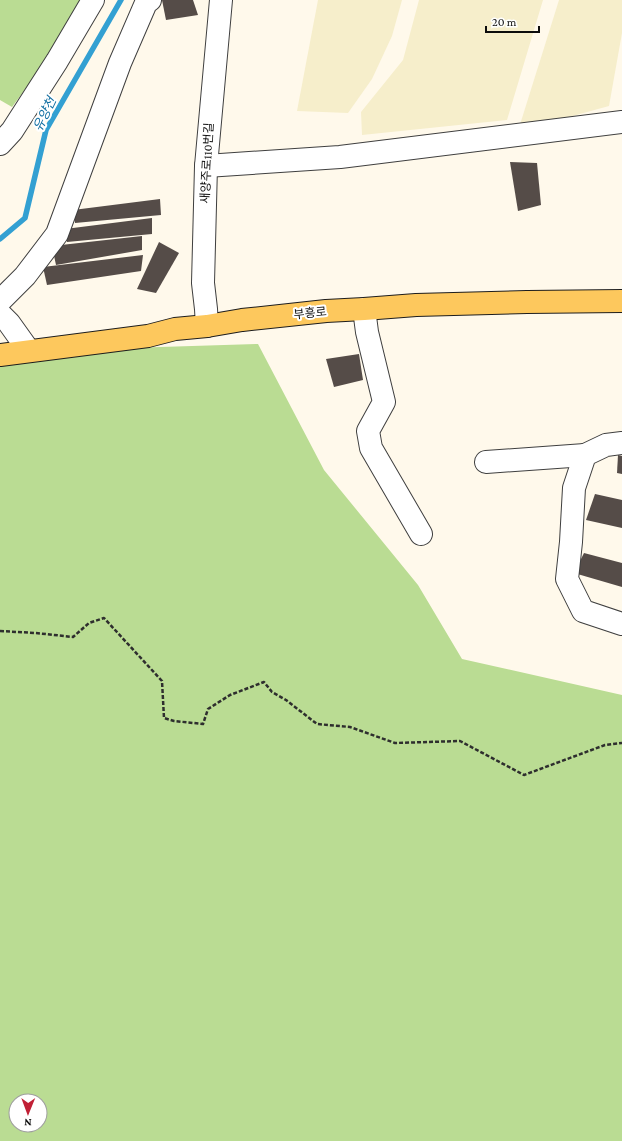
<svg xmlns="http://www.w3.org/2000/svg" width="622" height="1141" viewBox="0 0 622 1141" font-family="'Crimson Pro','Noto Sans KR',serif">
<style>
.farmland{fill:#f6eecb}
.forest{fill:#badc93;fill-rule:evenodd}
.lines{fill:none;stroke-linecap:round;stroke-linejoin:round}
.stream{stroke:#33a0d2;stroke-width:5.5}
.building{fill:#554c48}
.minor-casing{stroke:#3f3f3f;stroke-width:24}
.major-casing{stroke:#1d1d1d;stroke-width:24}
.path{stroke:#2e2e2e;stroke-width:2.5;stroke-dasharray:4 2;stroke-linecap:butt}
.minor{stroke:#fff;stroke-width:22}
.major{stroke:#fdc85d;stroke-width:22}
.labels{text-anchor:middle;stroke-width:4;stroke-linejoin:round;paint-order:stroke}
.street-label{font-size:12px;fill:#0c0c0c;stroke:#fff}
.water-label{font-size:13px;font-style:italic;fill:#126fa2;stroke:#fff}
</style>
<rect width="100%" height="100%" fill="#fff9eb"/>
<g class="farmland">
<path d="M318,0H402L392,36L372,79L348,113L297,111Z"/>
<path d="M419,0H543L507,120L362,135L361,112L403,60Z"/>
<path d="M559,0H622V33L609,106L518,131Z"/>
</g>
<g class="forest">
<path d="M0,0H80L55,49L12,107L0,100Z"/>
<path d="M258,344L324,470L418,585L462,659L622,695V1141H0V352ZM16,1101H40V1125H16Z"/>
</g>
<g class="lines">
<path class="stream" d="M0,239L25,218L46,130L121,0"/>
</g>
<g class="building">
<path d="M162,0H193L198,15L166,20Z"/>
<path d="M510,162L537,163L541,205L518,211Z"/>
<path d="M160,199L161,215L75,223L73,210Z"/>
<path d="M152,218V234L67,242L65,229Z"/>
<path d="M142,236V250L56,265L52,246Z"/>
<path d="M159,242L179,253L156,293L137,289Z"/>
<path d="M143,255L141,271L47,285L43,267Z"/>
<path d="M359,354L363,380L334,387L326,359Z"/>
<path d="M618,455L622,456V474L617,473Z"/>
<path d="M595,494L622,500V528L586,520Z"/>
<path d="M584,553L622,563V587L574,573Z"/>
</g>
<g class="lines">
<g class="minor-casing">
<g id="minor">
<path d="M0,144L12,131L57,61L93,0"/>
<path d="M206,166L340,157L622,122"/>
<path d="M0,301L25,276L57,234L120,63L146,3L150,0"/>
<path d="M364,309L367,332L384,402L368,431L371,448L421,534"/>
<path d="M0,314L9,323L29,351"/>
<path d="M207,326L206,309L203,283L206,166L221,0"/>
<path d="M622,443L606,445L585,455L574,488L571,542L567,579L583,611L622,624"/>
<path d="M486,462L585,455"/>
</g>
</g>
<g class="major-casing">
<path id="major" d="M0,355L148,336L175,329L207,326L242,320L326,311L364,309L416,305L527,302L622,301"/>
</g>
<path class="path" d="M0,631L36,633L73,637L89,623L104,618L162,681L164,718L174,721L203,724L208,709L230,695L264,682L272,692L286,700L317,724L350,727L395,743L460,741L524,775L605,745L622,743"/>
<use href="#minor" class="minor"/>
<use href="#major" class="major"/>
</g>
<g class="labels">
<g class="street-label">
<text transform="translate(207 163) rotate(-87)" y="4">새양주로110번길</text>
<text transform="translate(310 313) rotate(-6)" y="4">부흥로</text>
</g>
<g class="water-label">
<text transform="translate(44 114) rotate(-64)" y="5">유양천</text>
</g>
</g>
<g transform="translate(28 1113) rotate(181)"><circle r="19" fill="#ffffff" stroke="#9e9e9e"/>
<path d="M0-3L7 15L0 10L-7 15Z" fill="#c12035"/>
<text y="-6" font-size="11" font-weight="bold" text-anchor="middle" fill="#0c0c0c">N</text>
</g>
<path d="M486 26v6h53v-6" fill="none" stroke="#0c0c0c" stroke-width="2"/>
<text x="492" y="26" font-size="12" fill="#0c0c0c" stroke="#ffffff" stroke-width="3" paint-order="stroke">20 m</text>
</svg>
